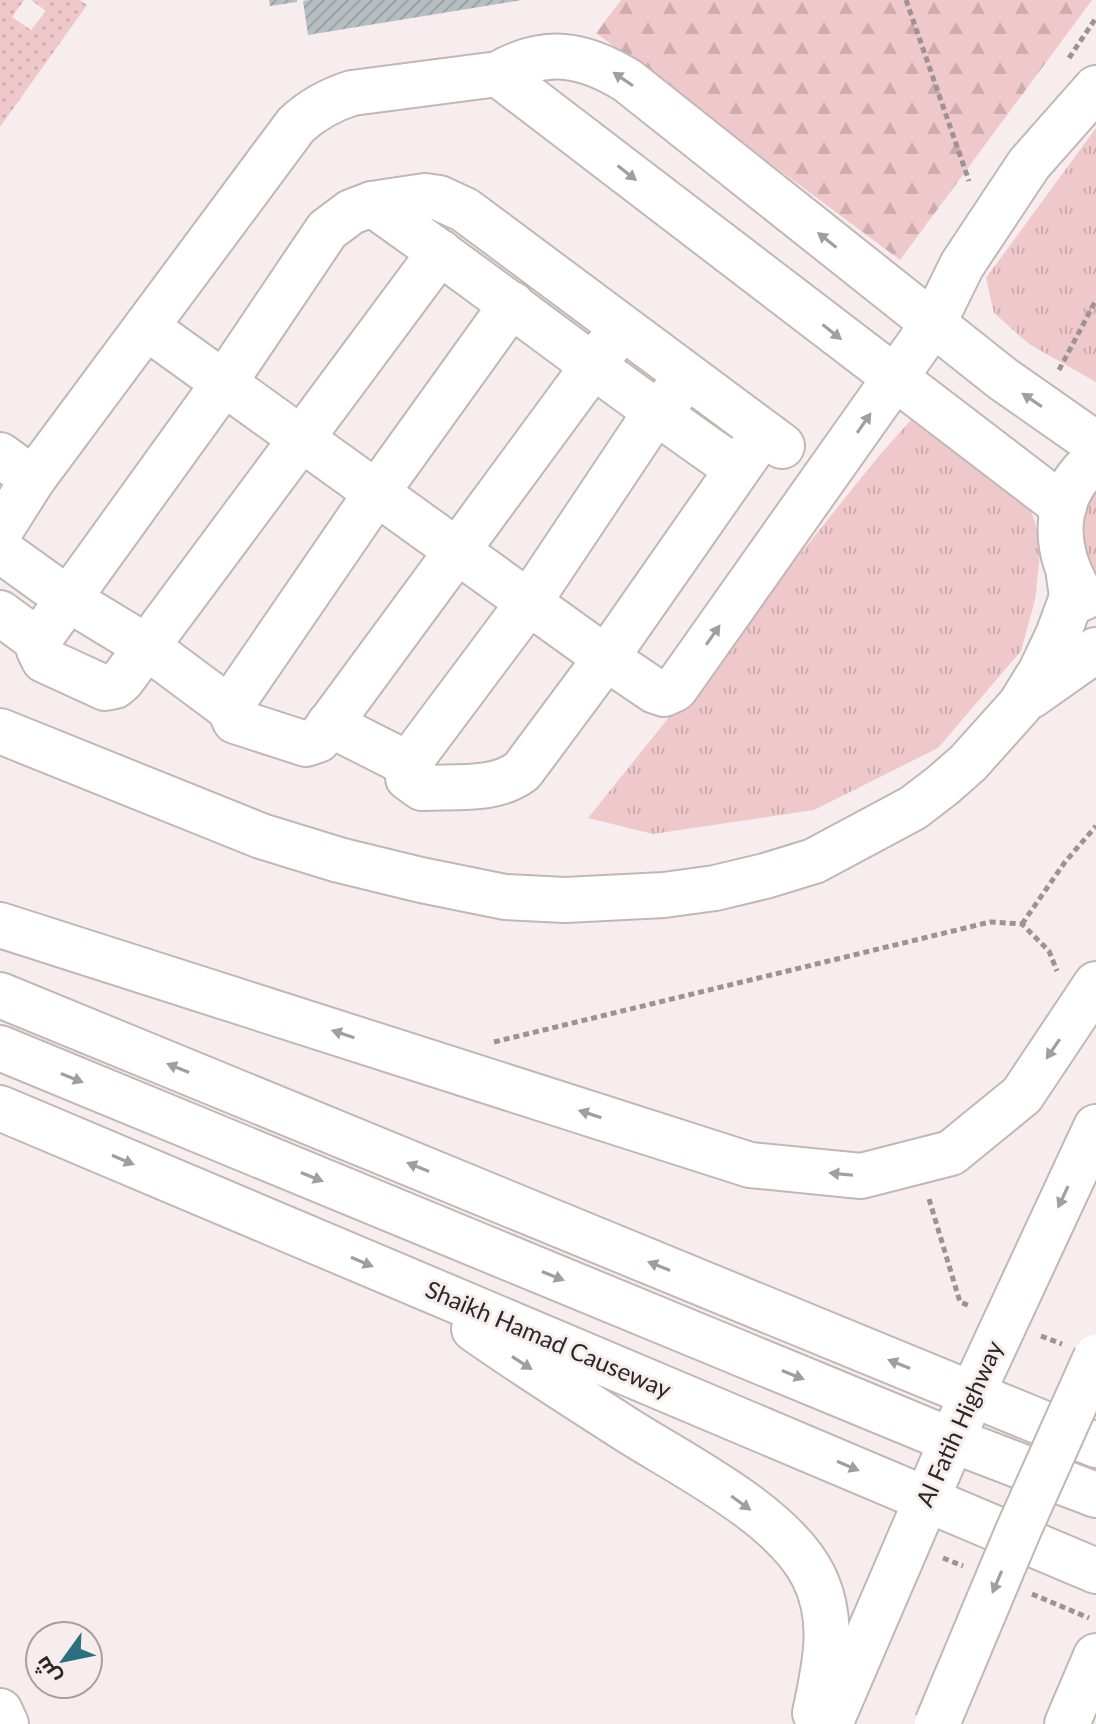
<svg xmlns="http://www.w3.org/2000/svg" width="1096" height="1724" viewBox="0 0 1096 1724" font-family="Lato,Cairo,sans-serif">
<style>
.grass{fill:url(#grass-tufts)}
.forest{fill:url(#forest-firs)}
.garden{fill:url(#garden-dots)}
.building{fill:url(#building-hatch)}
.lines{fill:none;stroke-linecap:round;stroke-linejoin:round}
.minor-casing{stroke:#c1b7b7;stroke-width:48}
.major-casing{stroke:#c1b7b7;stroke-width:48}
.path{stroke:#9b9394;stroke-width:5;stroke-dasharray:6 4;stroke-linecap:butt}
.minor{stroke:#fff;stroke-width:44}
.major{stroke:#fff;stroke-width:44}
.major-bridge-casing{stroke:#c1b7b7;stroke-width:48;stroke-linecap:butt}
.major-bridge{stroke:#fff;stroke-width:44}
.oneway{fill:#a09e9e}
.labels{text-anchor:middle;stroke-width:6;stroke-linejoin:round;paint-order:stroke}
.street-label{font-size:24px;fill:#2c2828;stroke:#f8edee}
</style>
<defs>
<pattern id="grass-tufts" width="24" height="20" patternUnits="userSpaceOnUse" patternTransform="scale(2)"><rect width="24" height="20" fill="#efc8cb"/><path d="M3 7l-1-3M5 7V3M7 7l1-3M15 17l-1-3M17 17v-4M19 17l1-3" fill="none" stroke="#cdacae"/></pattern>
<pattern id="forest-firs" width="22" height="20" patternUnits="userSpaceOnUse" patternTransform="scale(2)"><rect width="22" height="20" fill="#efc8cb"/><path d="M5 1l3.5 6h-7zM16 11l3.5 6h-7z" fill="#cdacae"/></pattern>
<pattern id="garden-dots" width="8" height="8" patternUnits="userSpaceOnUse" patternTransform="scale(2)"><rect width="8" height="8" fill="#efc8cb"/><path d="M2 2h.1M6 6h.1" fill="none" stroke="#cdacae" stroke-width="1.8" stroke-linecap="round"/></pattern>
<pattern id="building-hatch" width="6" height="6" patternUnits="userSpaceOnUse" patternTransform="scale(2)"><rect width="6" height="6" fill="#b5bfc1"/><path d="M-1 1l2-2M0 6l6-6M5 7l2-2" fill="none" stroke="#9ca4a6"/></pattern>
</defs>
<rect width="100%" height="100%" fill="#f8edee"/>
<g class="grass">
<path d="M1096,128V382L1029,344L994,313L986,278Z"/>
<path d="M918,412L1029,503L1041,544L1035,600L1021,651L938,748L814,810L653,834L588,818L878,457Z"/>
<path d="M1096,477V589L1089,582L1078,504Z"/>
</g>
<path class="forest" d="M621,0H1092L900,260L596,33Z"/>
<path class="garden" d="M0,0H24L12,17L31,30L46,11L31,0H80L87,5L0,127Z"/>
<g class="building">
<path d="M269,0H297V2L270,6Z"/>
<path d="M522,0L308,35L303,1L309,0Z"/>
</g>
<g class="lines">
<g class="minor-casing">
<g id="minor">
<path d="M498,74L1064,507"/>
<path d="M372,204C495,290 613,384 737,469"/>
<path d="M512,304L377,492L229,708L235,721L306,744L318,740L621,328"/>
<path d="M146,327L606,658L655,691L664,694L675,689L933,324L962,265L1029,164L1096,88"/>
<path d="M689,378L655,413L529,602L408,764V778L422,788C454,786 495,792 522,771L606,658L763,433"/>
<path d="M0,455L33,479"/>
<path d="M0,531L33,479L296,125C313,109 330,100 352,93L498,74C545,47 583,53 628,81L1003,379L1096,444"/>
<path d="M0,550L68,599L147,647L229,708"/>
<path d="M1083,598C1053,551 1049,497 1096,459"/>
<path d="M0,613L38,641L39,650L44,660L105,688L115,686L122,680L440,252"/>
<path d="M38,641L224,383L327,230L351,212L372,204L425,196L439,198L465,210L782,446"/>
<path d="M1031,696L1096,650"/>
<path d="M329,724L408,764"/>
<path d="M0,731L261,836L339,860L421,880L505,897L565,900L664,895L715,888L765,876L814,861L913,808L943,785L968,763L1020,705L1041,671L1058,635L1072,597L1069,575"/>
<path d="M0,1711L6,1724"/>
</g>
</g>
<g class="major-casing">
<g id="major">
<path d="M0,925L750,1165L861,1176L951,1153L1022,1095L1096,984"/>
<path d="M0,995L1096,1445"/>
<path d="M0,1048L931,1432L1096,1495"/>
<path d="M0,1108L1096,1571"/>
<path d="M474,1329C525,1365 579,1399 632,1433C688,1468 783,1516 813,1575C836,1620 825,1666 815,1713"/>
<path d="M830,1724L972,1394L1096,1127"/>
<path d="M1067,1724L1096,1656"/>
</g>
</g>
<g class="path">
<path d="M906,0L969,181"/>
<path d="M1069,58L1096,18"/>
<path d="M1059,370L1096,300"/>
<path d="M1022,924L1065,862L1096,826"/>
<path d="M494,1042L990,922L1022,924L1049,951L1057,971"/>
<path d="M929,1199L960,1302L970,1306"/>
<path d="M1041,1336L1062,1344"/>
<path d="M943,1558L963,1566"/>
<path d="M1032,1594L1089,1618"/>
</g>
<use href="#minor" class="minor"/>
<use href="#major" class="major"/>
<g class="major-bridge-casing">
<path id="major-bridge" d="M937,1724L1018,1531L1096,1357"/>
</g>
<use href="#major-bridge" class="major-bridge"/>
</g>
<defs><path id="oneway-solid" d="M-6-.8H1V-3.2L6.5 0L1 3.2V.8H-6Z" transform="scale(2)"/></defs>
<g class="oneway">
<use href="#oneway-solid" transform="translate(623 79) rotate(-146)"/>
<use href="#oneway-solid" transform="translate(627 173) rotate(38)"/>
<use href="#oneway-solid" transform="translate(827 240) rotate(-142)"/>
<use href="#oneway-solid" transform="translate(832 332) rotate(38)"/>
<use href="#oneway-solid" transform="translate(1032 400) rotate(-146)"/>
<use href="#oneway-solid" transform="translate(864 423) rotate(-55)"/>
<use href="#oneway-solid" transform="translate(713 635) rotate(-55)"/>
<use href="#oneway-solid" transform="translate(343 1034) rotate(-162)"/>
<use href="#oneway-solid" transform="translate(1053 1049) rotate(124)"/>
<use href="#oneway-solid" transform="translate(178 1068) rotate(-158)"/>
<use href="#oneway-solid" transform="translate(72 1078) rotate(22)"/>
<use href="#oneway-solid" transform="translate(590 1114) rotate(-162)"/>
<use href="#oneway-solid" transform="translate(123 1160) rotate(23)"/>
<use href="#oneway-solid" transform="translate(418 1167) rotate(-158)"/>
<use href="#oneway-solid" transform="translate(841 1174) rotate(-174)"/>
<use href="#oneway-solid" transform="translate(312 1177) rotate(22)"/>
<use href="#oneway-solid" transform="translate(1063 1197) rotate(115)"/>
<use href="#oneway-solid" transform="translate(362 1262) rotate(23)"/>
<use href="#oneway-solid" transform="translate(659 1266) rotate(-158)"/>
<use href="#oneway-solid" transform="translate(553 1276) rotate(22)"/>
<use href="#oneway-solid" transform="translate(522 1363) rotate(33)"/>
<use href="#oneway-solid" transform="translate(899 1364) rotate(-158)"/>
<use href="#oneway-solid" transform="translate(793 1375) rotate(22)"/>
<use href="#oneway-solid" transform="translate(848 1466) rotate(23)"/>
<use href="#oneway-solid" transform="translate(741 1503) rotate(36)"/>
<use href="#oneway-solid" transform="translate(997 1582) rotate(113)"/>
</g>
<g class="labels">
<g class="street-label">
<text transform="translate(548 1340) rotate(23)" y="8">Shaikh Hamad Causeway</text>
<text transform="translate(960 1424) rotate(-66)" y="8">Al Fatih Highway</text>
</g>
</g>
<g transform="translate(64 1660) rotate(237)"><circle r="38" fill="#f8edee" stroke="#a69e9f" stroke-width="2"/>
<path d="M0-6L14 30L0 20L-14 30Z" fill="#2a707e"/>
<text y="-12" font-size="22" font-weight="bold" text-anchor="middle" fill="#2c2828">ش</text>
</g>
</svg>
